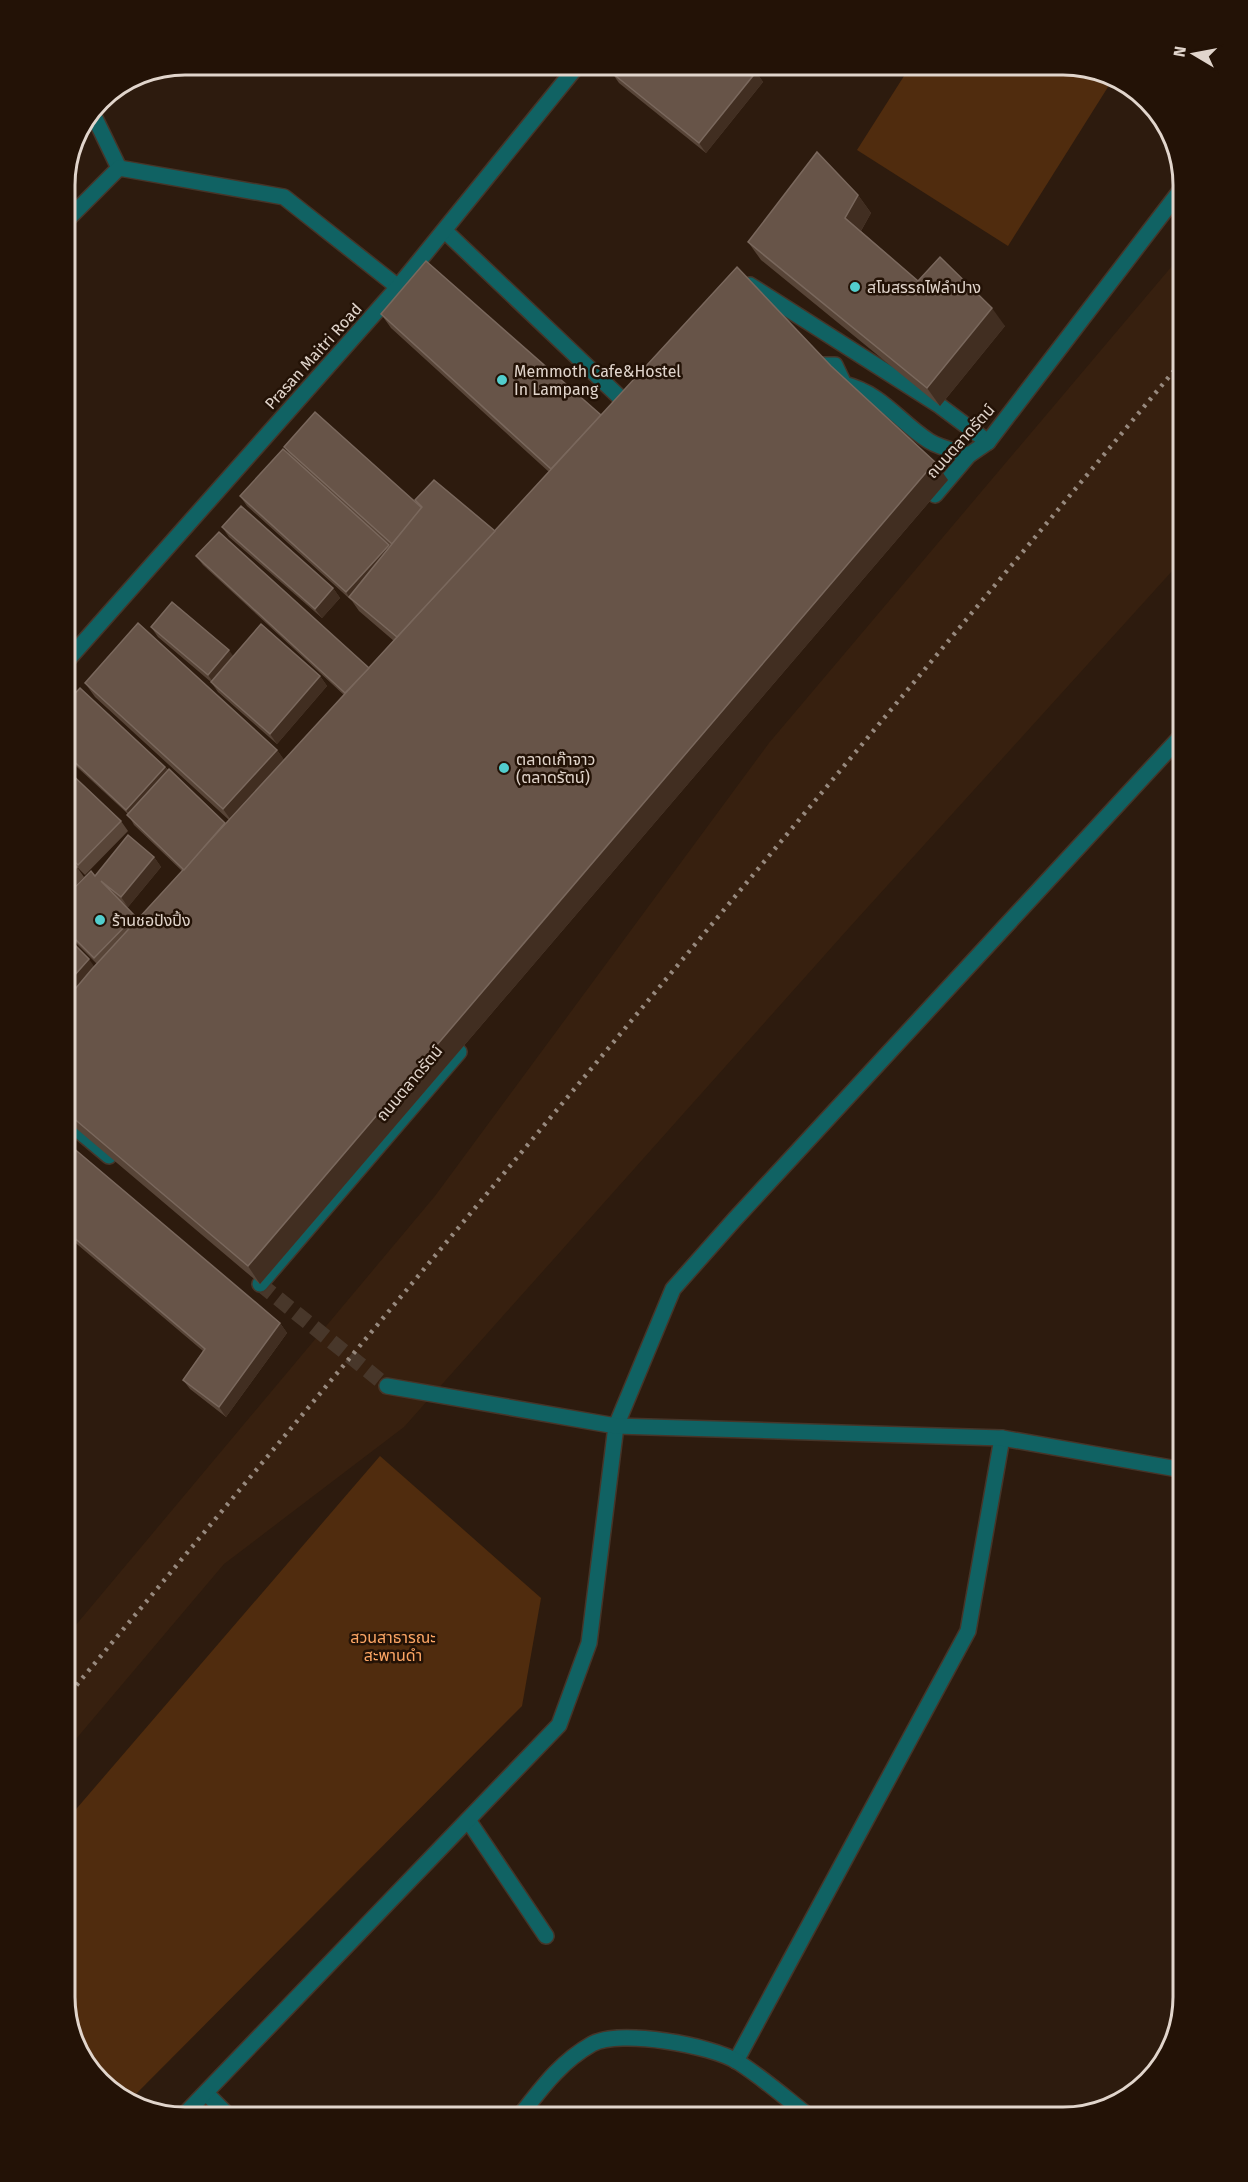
<svg xmlns="http://www.w3.org/2000/svg" width="1248" height="2182" viewBox="0 0 1248 2182" font-family="'Fira Sans','Noto Sans Thai',sans-serif">
<style>
.built{fill:#37200f}
.green{fill:#502c0e}
.lines{fill:none;stroke-linecap:round;stroke-linejoin:round}
.tertiary-tunnel{stroke:#48372a;stroke-width:15;stroke-dasharray:15 8;stroke-linecap:butt}
.service-casing{stroke:#463529;stroke-width:18}
.pedestrian-casing{stroke:#463529;stroke-width:18}
.minor-casing{stroke:#463529;stroke-width:18}
.tertiary-casing{stroke:#463529;stroke-width:18}
.service{stroke:#106263;stroke-width:15}
.pedestrian{stroke:#106263;stroke-width:15}
.minor{stroke:#106263;stroke-width:15}
.tertiary{stroke:#106263;stroke-width:15}
.rail{stroke:#97897e;stroke-width:4.5;stroke-dasharray:3 6;stroke-linecap:butt}
.wall{fill:#584538;fill-rule:evenodd}
.shaded-wall{fill:#412e21}
.building{fill:#675448;stroke:#7a685d;stroke-width:1.5}
.poi-dot{fill:#52cdcd;stroke:#231206;stroke-width:2}
.labels{text-anchor:middle;stroke-width:5;stroke-linejoin:round;paint-order:stroke}
.poi-label{font-size:16px;fill:#e1d5cc;stroke:#231206;text-anchor:start}
.street-label{font-size:16px;fill:#e1d5cc;stroke:#231206}
.park-label{font-size:16px;fill:#fea765;stroke:#231206}
.rim{fill:none;stroke:#e1d5cc;stroke-width:3}
</style>
<rect width="100%" height="100%" fill="#2d1b0e"/>
<path class="built" d="M1183,253V559L848,929L404,1427L224,1564L65,1752V1638L435,1196L769,743Z"/>
<g class="green">
<path d="M911,65H1071L1113,79L1008,246L857,150Z"/>
<path d="M380,1456L541,1598L522,1706L129,2101L118,2097L77,2050L65,1997V1822Z"/>
</g>
<g class="lines">
<path class="tertiary-tunnel" d="M260,1284L387,1386"/>
<g class="service-casing">
<g id="service">
<path d="M812,371L819,365H835L844,384C883,394 898,421 929,441C940,448 956,451 969,455"/>
<path d="M468,1820L546,1936"/>
</g>
</g>
<g class="pedestrian-casing">
<g id="pedestrian">
<path d="M445,231L632,409"/>
<path d="M746,290L750,285L940,406L988,442"/>
</g>
</g>
<g class="minor-casing">
<g id="minor">
<path d="M92,112L119,168"/>
<path d="M65,222L119,168L284,197L398,287"/>
<path d="M935,495L969,455L988,442L1183,187"/>
<path d="M260,1284L459,1052"/>
<path d="M736,2061L968,1631L1002,1438"/>
<path d="M207,2094L230,2117"/>
<path d="M182,2117L559,1725L589,1643L616,1426L673,1289L735,1219L1183,734"/>
<path d="M519,2117C541,2089 560,2062 592,2044C620,2029 711,2045 738,2062C763,2078 787,2099 810,2117"/>
</g>
</g>
<g class="tertiary-casing">
<g id="tertiary">
<path d="M65,663L398,287L578,65"/>
<path d="M65,1119L109,1156"/>
<path d="M387,1386L616,1426L1002,1438L1183,1470"/>
</g>
</g>
<use href="#service" class="service"/>
<use href="#pedestrian" class="pedestrian"/>
<use href="#minor" class="minor"/>
<use href="#tertiary" class="tertiary"/>
<path class="rail" d="M65,1699L1183,360"/>
</g>
<g class="wall">
<path d="M756,72L763,82L706,153L619,83L612,73Z"/>
<path d="M858,195L871,213L861,231L918,281L1005,326L940,406L761,260L748,242Z"/>
<path d="M381,314L601,415L831,366L948,480L260,1284L65,1119V935L94,967L97,964L65,932V897L95,876L154,857L161,867L128,907L121,901L138,919L182,871L134,825L128,814L65,756V704L165,767L226,824L229,820L95,697L85,683L277,750L284,760L344,695L203,565L196,556L369,668L394,641L359,611L352,601L247,506L240,496L289,454L284,447L417,504L415,500L495,531L549,472L391,328ZM343,504L391,546L390,547Z"/>
<path d="M222,527L333,588L340,598L322,618L229,537Z"/>
<path d="M151,627L233,656L320,676L327,686L277,744L218,692L211,682L158,637Z"/>
<path d="M65,768L121,821L128,831L85,875L77,867L84,877L65,896Z"/>
<path d="M65,1141L280,1323L287,1333L226,1417L190,1389L183,1380L203,1351L65,1234Z"/>
</g>
<g class="shaded-wall">
<path d="M756,72L763,82L706,153L699,143Z"/>
<path d="M858,195L871,213L858,236L845,218Z"/>
<path d="M992,308L1005,326L940,406L927,388Z"/>
<path d="M935,462L948,480L260,1284L248,1266Z"/>
<path d="M389,545L396,555L350,598L346,592Z"/>
<path d="M333,588L340,598L322,618L315,609Z"/>
<path d="M229,650L236,660L215,685L208,675Z"/>
<path d="M320,676L327,686L277,744L270,734Z"/>
<path d="M277,750L287,764L233,823L223,809Z"/>
<path d="M165,767L172,777L133,820L126,810Z"/>
<path d="M154,857L161,867L128,907L121,897Z"/>
<path d="M89,959L96,969L65,1003V986Z"/>
<path d="M280,1323L287,1333L226,1417L219,1407Z"/>
</g>
<g class="building">
<path d="M619,65H747L756,72L699,143L612,73Z"/>
<path d="M817,152L858,195L845,218L918,281L940,257L992,308L927,388L748,242Z"/>
<path d="M426,261L601,415L551,469L381,314Z"/>
<path d="M737,267L831,366L935,462L248,1266L65,1111V1001L92,969Z"/>
<path d="M315,412L422,508L392,544L284,447Z"/>
<path d="M283,449L389,545L346,592L240,496Z"/>
<path d="M434,480L495,531L397,637L349,597L422,507L415,500Z"/>
<path d="M241,506L333,588L315,609L222,527Z"/>
<path d="M219,532L369,668L345,693L196,556Z"/>
<path d="M172,602L229,650L208,675L151,627Z"/>
<path d="M138,623L277,750L223,809L85,683Z"/>
<path d="M261,624L320,676L270,734L211,682Z"/>
<path d="M80,688L165,767L126,810L65,753V704Z"/>
<path d="M65,768L121,821L78,865L65,852Z"/>
<path d="M169,769L225,823L184,870L127,815Z"/>
<path d="M128,835L154,857L121,897L101,881L135,916L94,958L65,929V897L91,871L95,876Z"/>
<path d="M65,855L77,867L65,879Z"/>
<path d="M65,935L89,959L65,986Z"/>
<path d="M65,1141L280,1323L219,1407L183,1380L205,1349L65,1230Z"/>
</g>
<g class="poi-dot">
<circle cx="855" cy="287" r="6"/>
<circle cx="502" cy="380" r="6"/>
<circle cx="504" cy="768" r="6"/>
<circle cx="100" cy="920" r="6"/>
</g>
<g class="labels">
<g class="poi-label">
<text x="867" y="293">สโมสรรถไฟลำปาง</text>
<text x="514" y="377">Memmoth Cafe&amp;Hostel<tspan x="514" dy="18">In Lampang</tspan></text>
<text x="516" y="765">ตลาดเก๊าจาว<tspan x="516" dy="18">(ตลาดรัตน์)</tspan></text>
<text x="112" y="926">ร้านชอปังปิ้ง</text>
</g>
<g class="street-label">
<text transform="translate(313 356) rotate(-48)" y="6">Prasan Maitri Road</text>
<text transform="translate(960 441) rotate(-48)" y="6">ถนนตลาดรัตน์</text>
<text transform="translate(409 1083) rotate(-50)" y="6">ถนนตลาดรัตน์</text>
</g>
<g class="park-label">
<text x="393" y="1643">สวนสาธารณะ<tspan x="393" dy="18">สะพานดำ</tspan></text>
</g>
</g>
<path d="M0 0H1248V2182H0ZM185 75H1063A110 110 0 0 1 1173 185V1997A110 110 0 0 1 1063 2107H185A110 110 0 0 1 75 1997V185A110 110 0 0 1 185 75Z" fill="#231206" fill-rule="evenodd"/>
<path class="rim" d="M185 75H1063A110 110 0 0 1 1173 185V1997A110 110 0 0 1 1063 2107H185A110 110 0 0 1 75 1997V185A110 110 0 0 1 185 75Z"/>
<g transform="translate(1194 54) rotate(280)" stroke="#231206" stroke-width="4.5" paint-order="stroke">
<path d="M0-4.5L10 22L0 15L-10 22Z" fill="#e1d5cc"/>
<text y="-9" font-size="16" font-weight="bold" text-anchor="middle" fill="#e1d5cc">N</text>
</g>
</svg>
